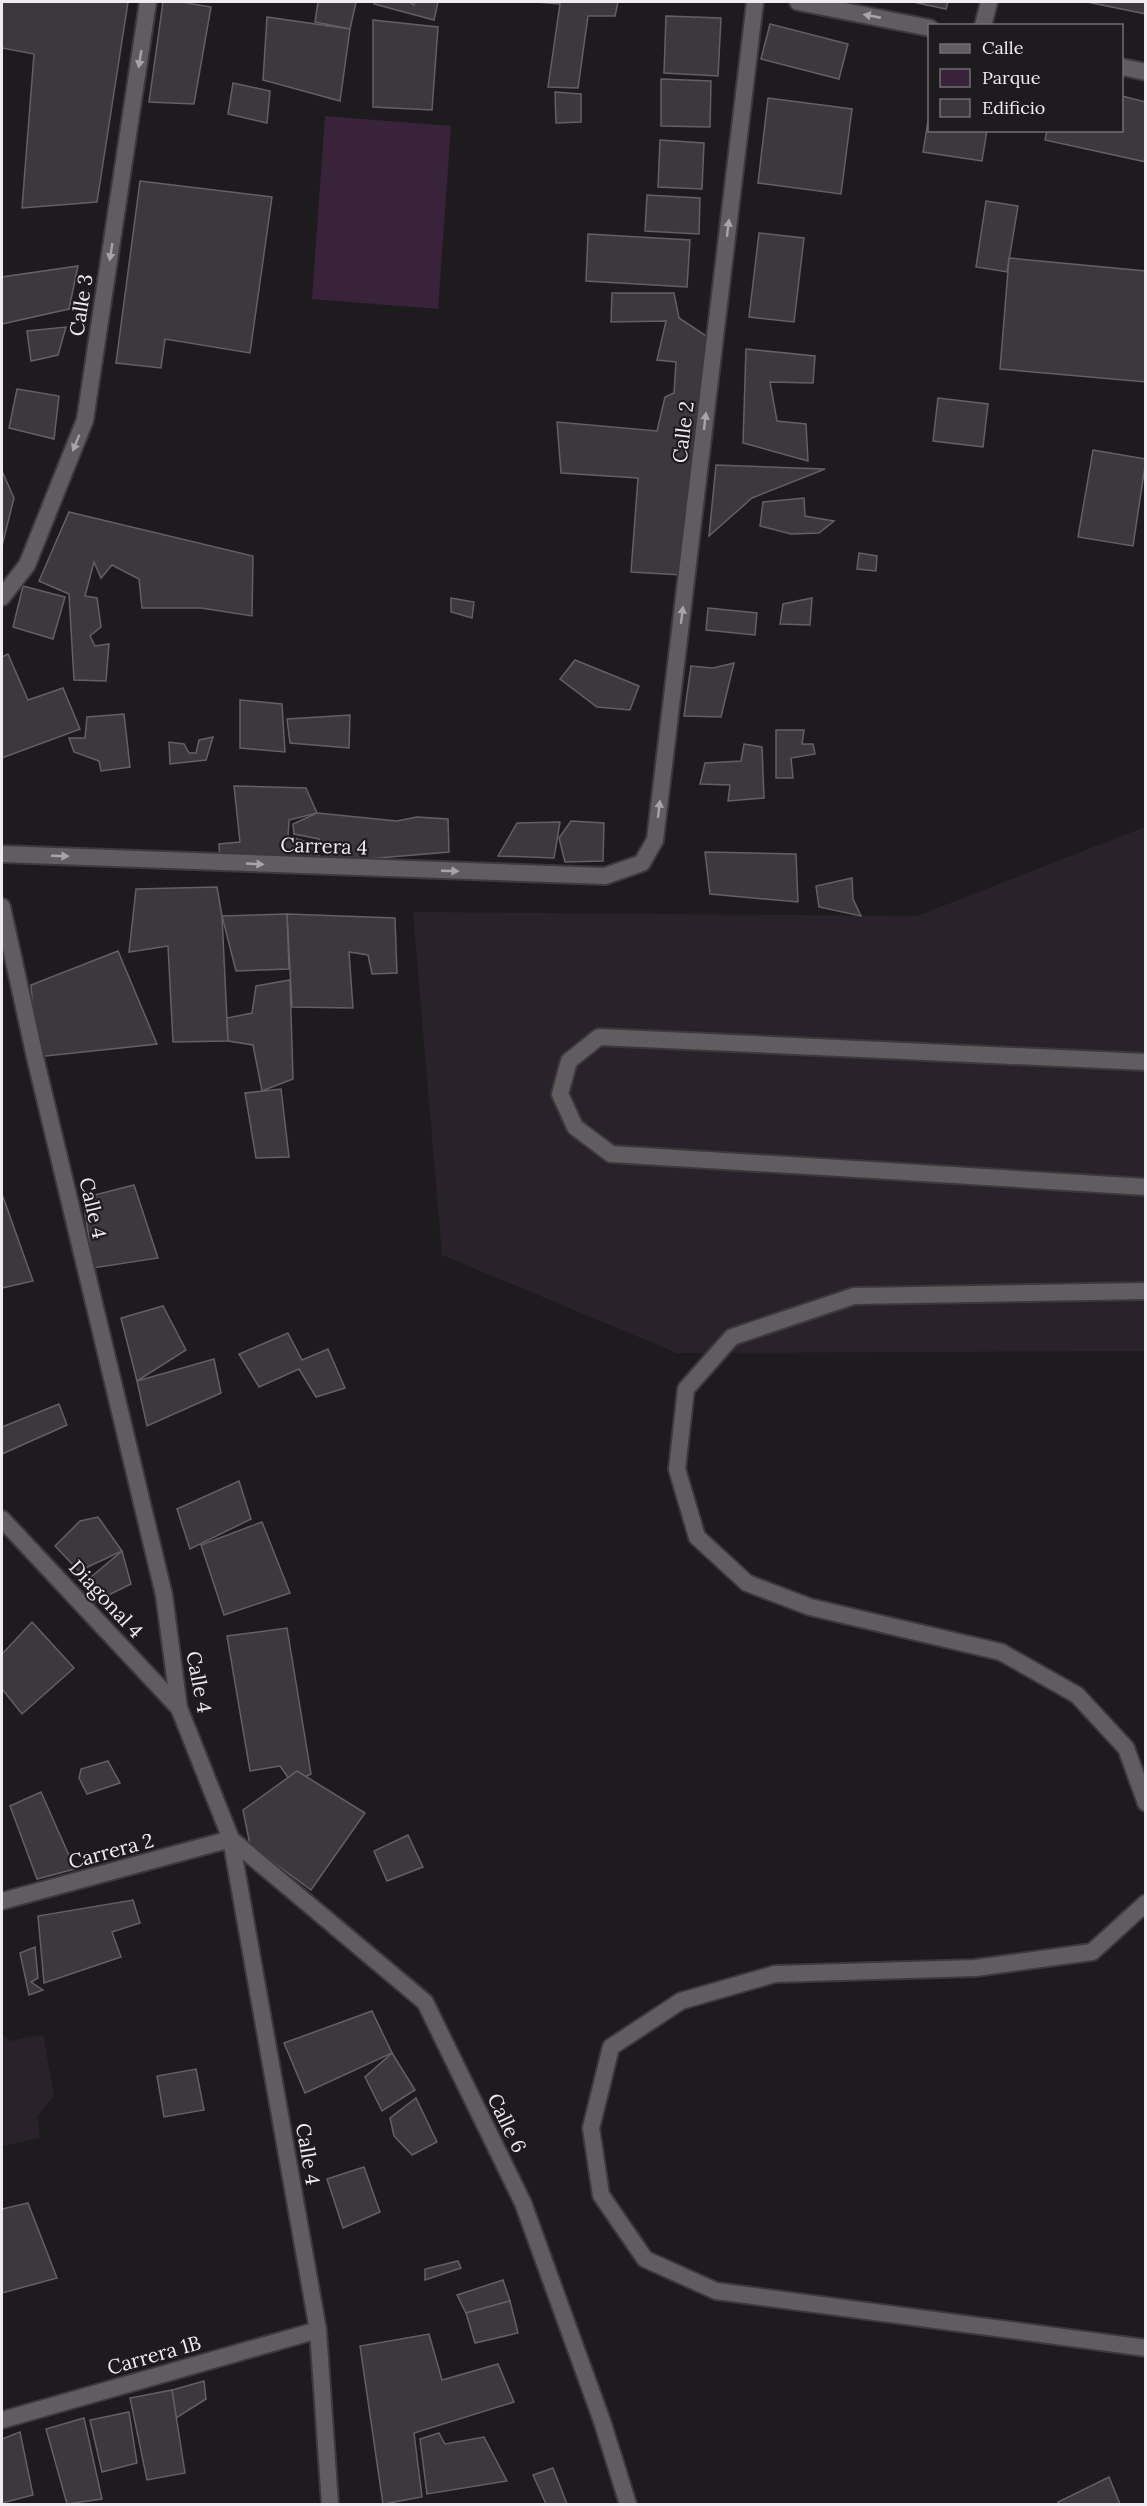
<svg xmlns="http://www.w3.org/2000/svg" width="1147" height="2506" viewBox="0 0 1147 2506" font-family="Lora,serif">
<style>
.built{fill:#2a222a}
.green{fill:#39233b}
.building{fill:#3c383c;stroke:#636063;stroke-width:1.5}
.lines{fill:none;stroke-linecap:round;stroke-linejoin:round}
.service-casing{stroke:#3b393b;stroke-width:20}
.minor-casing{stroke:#3b393b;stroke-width:20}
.service{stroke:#605c60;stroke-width:16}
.minor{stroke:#605c60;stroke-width:16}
.oneway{fill:#a7a4a7}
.labels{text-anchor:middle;stroke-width:4.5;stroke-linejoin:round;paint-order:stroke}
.street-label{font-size:20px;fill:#eeecee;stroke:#1e1b1e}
</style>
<rect width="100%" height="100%" fill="#1e1b1e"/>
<g class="built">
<path d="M1145,827V1351L677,1353L442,1255L413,912L917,916Z"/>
<path d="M2,2033L10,2041L43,2035L54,2096L37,2116L40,2138L2,2146Z"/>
</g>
<path class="green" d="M325,116L451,126L438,309L312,299Z"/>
<g class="building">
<path d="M2,2H128L97,202L22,208L34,54L2,48Z"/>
<path d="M163,2H182L211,7L194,104L149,102Z"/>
<path d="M318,2H356L350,29L315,22Z"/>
<path d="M374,2H409L414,5L415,2H438L434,20L374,4Z"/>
<path d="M536,2H618L615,16H588L578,88L548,87L560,4Z"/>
<path d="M913,2H948L946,9Z"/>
<path d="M1087,2H1146V14Z"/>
<path d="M666,16L721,18L718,76L664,73Z"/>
<path d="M267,17L350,29L340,101L263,80Z"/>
<path d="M373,20L438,27L432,110L373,107Z"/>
<path d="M770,24L848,44L839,79L761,59Z"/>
<path d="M661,79L711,81L710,127L661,126Z"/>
<path d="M233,83L270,91L267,123L228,114Z"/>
<path d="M555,92L581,94V122L556,123Z"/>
<path d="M1122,96L1146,102V162L1045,140L1047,130H1122Z"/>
<path d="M768,98L852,109L841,194L758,183Z"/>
<path d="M930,109V130H987L982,161L923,152Z"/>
<path d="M660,140L704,143L702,189L658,187Z"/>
<path d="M140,181L272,197L250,353L165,339L161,368L116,363Z"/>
<path d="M647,195L700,198L699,234L645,231Z"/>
<path d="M986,201L1018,206L1007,272L976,267Z"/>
<path d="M759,233L804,238L794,322L749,317Z"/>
<path d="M588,234L690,240L687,287L586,281Z"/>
<path d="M1009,258L1146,271V382L1000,369Z"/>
<path d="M78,266L69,309L2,324V277Z"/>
<path d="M612,293H674L679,318L711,339L682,575L631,572L638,478L561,473L557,422L657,431L665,397L674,393L676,362L657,360L666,321L611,322Z"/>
<path d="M66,327L58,355L31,361L27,331Z"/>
<path d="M746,349L815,356L813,383L770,382L777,421L806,424L808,461L743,443Z"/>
<path d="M17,389L59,396L54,439L9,428Z"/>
<path d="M938,398L988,404L983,447L933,441Z"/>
<path d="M1093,450L1146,459L1133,546L1078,537Z"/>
<path d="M716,465L825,469L752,498L709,536Z"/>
<path d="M2,471L14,498L2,546Z"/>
<path d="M804,498L805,516L834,521L819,533L791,534L760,526L763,502Z"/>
<path d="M69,512L253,556L252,616L201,608H142L139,579L112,565L101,578L94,562L85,596L97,598L101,627L90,636L95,646L109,644L106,681L74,680L69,594L39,581Z"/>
<path d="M859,553L877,556L876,571L857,569Z"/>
<path d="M23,586L65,597L53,639L13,627Z"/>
<path d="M451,598L474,602L472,618L451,612Z"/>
<path d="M812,598L810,625L780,624L783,604Z"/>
<path d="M708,608L757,613L755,635L706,630Z"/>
<path d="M8,654L28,700L63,688L80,729L2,758V657Z"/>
<path d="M575,660L639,686L630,710L597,707L560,679Z"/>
<path d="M734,663L721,717L684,716L691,666L713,668Z"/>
<path d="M240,700L282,704L285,752L240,748Z"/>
<path d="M124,714L130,767L101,771L99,761L74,752L69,738H85L87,717Z"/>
<path d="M350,715L349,748L290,743L287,719Z"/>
<path d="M776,730H804L802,744H813L815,754L791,758L793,778H776Z"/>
<path d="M213,737L206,760L170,764L169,742L184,744L189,753H196L199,740Z"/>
<path d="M744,744L762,747L764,798L728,801L730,785L700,784L705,763L741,761Z"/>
<path d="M234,786L306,788L317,813L289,820L288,836L317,845L320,862H220L219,844L240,842Z"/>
<path d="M317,813L397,821L417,817L448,819L449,852L331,862L329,866L319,839L294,834L293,824Z"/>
<path d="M571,821L604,823L603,861L565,862L559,838Z"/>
<path d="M560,822L554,858L498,856L517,823Z"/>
<path d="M705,852L796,854L798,902L710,894Z"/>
<path d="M852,878L853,899L861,916L819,907L816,886Z"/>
<path d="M217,887L222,916L228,1041L173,1042L168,946L129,952L136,889Z"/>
<path d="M287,914L395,918L397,973L372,974L368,955L349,952L353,1008L292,1007Z"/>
<path d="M287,914L289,969L236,971L222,916Z"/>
<path d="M118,951L157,1044L37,1057L31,985Z"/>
<path d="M290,980L293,1079L262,1091L253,1045L228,1041L227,1018L252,1013L256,986Z"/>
<path d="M281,1089L289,1157L256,1158L245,1093Z"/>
<path d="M134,1185L158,1258L93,1268L83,1198Z"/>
<path d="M2,1194L33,1281L2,1288Z"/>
<path d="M163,1306L186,1350L137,1381L121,1318Z"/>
<path d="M288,1333L302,1360L328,1349L345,1388L316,1397L299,1369L259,1387L239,1354Z"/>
<path d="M214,1359L221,1393L147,1426L137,1381Z"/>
<path d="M59,1404L67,1425L2,1454V1427Z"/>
<path d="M239,1481L251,1519L190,1549L177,1509Z"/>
<path d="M98,1517L122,1551L79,1571L55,1546L80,1521Z"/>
<path d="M262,1522L290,1593L224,1615L201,1545Z"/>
<path d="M122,1551L131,1584L94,1602L85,1582Z"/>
<path d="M32,1622L74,1668L22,1714L2,1689V1654Z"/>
<path d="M287,1628L311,1774L292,1783L280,1766L250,1771L227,1636Z"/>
<path d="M108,1761L120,1783L87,1794L79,1778L81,1769Z"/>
<path d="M297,1771L365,1813L311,1890L250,1845L243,1810Z"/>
<path d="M41,1792L75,1869L37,1879L10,1806Z"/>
<path d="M408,1835L423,1867L387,1881L374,1851Z"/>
<path d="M133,1900L140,1923L112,1932L121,1957L44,1983L38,1916Z"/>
<path d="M35,1947L38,1978L31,1982L43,1990L29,1995L20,1953Z"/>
<path d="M372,2011L392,2053L305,2093L284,2043Z"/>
<path d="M392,2053L415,2090L382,2111L365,2077Z"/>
<path d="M196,2069L204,2110L164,2117L157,2076Z"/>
<path d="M416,2098L437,2142L412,2155L394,2136L390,2118Z"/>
<path d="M364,2167L380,2212L343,2228L327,2179Z"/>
<path d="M28,2203L57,2278L2,2293V2209Z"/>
<path d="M458,2261L461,2268L425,2280V2269Z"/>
<path d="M503,2280L510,2301L466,2313L457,2295Z"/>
<path d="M510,2301L518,2333L475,2343L466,2313Z"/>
<path d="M429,2334L442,2380L498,2364L514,2402L414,2433L422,2497L383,2504L360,2346Z"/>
<path d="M204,2381L206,2399L176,2418L172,2390Z"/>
<path d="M172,2390L185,2473L147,2480L130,2398Z"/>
<path d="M129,2412L137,2463L102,2472L90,2420Z"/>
<path d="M84,2418L102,2499L67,2504L46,2429Z"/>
<path d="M20,2432L33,2495L2,2503V2439Z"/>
<path d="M439,2433L445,2444L484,2437L507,2481L427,2494L420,2439Z"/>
<path d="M553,2468L567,2504H546L533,2475Z"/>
<path d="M1109,2477L1120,2504H1059L1058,2502Z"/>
</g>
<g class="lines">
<g class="service-casing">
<g id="service">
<path d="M983,26L989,2"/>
<path d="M1146,1062L599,1037L569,1061L560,1094L575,1127L611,1154L1146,1187"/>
</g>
</g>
<g class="minor-casing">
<g id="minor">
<path d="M798,2L930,28"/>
<path d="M1122,67L1146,72"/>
<path d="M2,597L27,565L85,420L148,2"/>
<path d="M2,854L605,876L642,863L655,840L755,2"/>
<path d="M2,907L35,1057L164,1595L179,1708L231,1839L318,2330L330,2504"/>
<path d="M1146,1291L854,1296L732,1337L686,1389L677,1469L697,1537L747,1583L810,1607L1001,1652L1077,1695L1126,1748L1146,1803"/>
<path d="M2,1519L179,1708"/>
<path d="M2,1901L231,1839L425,2002L523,2203L602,2421L628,2504"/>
<path d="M1146,1903L1092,1952L975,1968L775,1974L681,2001L611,2047L591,2128L601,2195L645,2259L716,2291L1146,2348"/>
<path d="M2,2420L318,2330"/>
</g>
</g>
<use href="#service" class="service"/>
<use href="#minor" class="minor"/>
</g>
<defs><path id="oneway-solid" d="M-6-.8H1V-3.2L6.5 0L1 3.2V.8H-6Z" transform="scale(1.5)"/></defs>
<g class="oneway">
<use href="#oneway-solid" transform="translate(872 16) rotate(-169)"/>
<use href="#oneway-solid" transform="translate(140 59) rotate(99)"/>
<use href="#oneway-solid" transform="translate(728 228) rotate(-83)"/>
<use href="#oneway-solid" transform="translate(111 252) rotate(99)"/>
<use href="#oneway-solid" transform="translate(705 421) rotate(-83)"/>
<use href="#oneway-solid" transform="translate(76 443) rotate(112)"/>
<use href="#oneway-solid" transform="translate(682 615) rotate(-83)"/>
<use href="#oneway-solid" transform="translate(659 809) rotate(-83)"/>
<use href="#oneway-solid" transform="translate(60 856) rotate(2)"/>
<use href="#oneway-solid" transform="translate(255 864) rotate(3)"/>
<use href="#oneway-solid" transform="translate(450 871) rotate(2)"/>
</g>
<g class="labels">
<g class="street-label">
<text transform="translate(81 305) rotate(-81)" y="7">Calle 3</text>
<text transform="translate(683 432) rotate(-83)" y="7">Calle 2</text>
<text transform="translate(324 846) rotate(2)" y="7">Carrera 4</text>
<text transform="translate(93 1208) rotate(77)" y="7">Calle 4</text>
<text transform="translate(106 1599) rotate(47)" y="7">Diagonal 4</text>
<text transform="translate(199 1682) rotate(79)" y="7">Calle 4</text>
<text transform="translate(111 1851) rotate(-15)" y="7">Carrera 2</text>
<text transform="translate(507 2123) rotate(64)" y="7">Calle 6</text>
<text transform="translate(308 2154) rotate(80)" y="7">Calle 4</text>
<text transform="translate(154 2355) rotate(-16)" y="7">Carrera 1B</text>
</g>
</g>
<rect width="1147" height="2506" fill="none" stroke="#eeecee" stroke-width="6"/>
<rect x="928" y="24" width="195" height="108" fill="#1e1b1e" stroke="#716f71" stroke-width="1.5"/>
<rect x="940" y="44" width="30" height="9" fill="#605c60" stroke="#716f71" stroke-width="1.5"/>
<text x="982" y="54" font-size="18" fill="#eeecee">Calle</text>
<rect x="940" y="69" width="30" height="18" fill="#39233b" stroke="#716f71" stroke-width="1.5"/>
<text x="982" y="84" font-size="18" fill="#eeecee">Parque</text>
<rect x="940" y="99" width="30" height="18" fill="#3c383c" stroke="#716f71" stroke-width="1.5"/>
<text x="982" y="114" font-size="18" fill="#eeecee">Edificio</text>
</svg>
